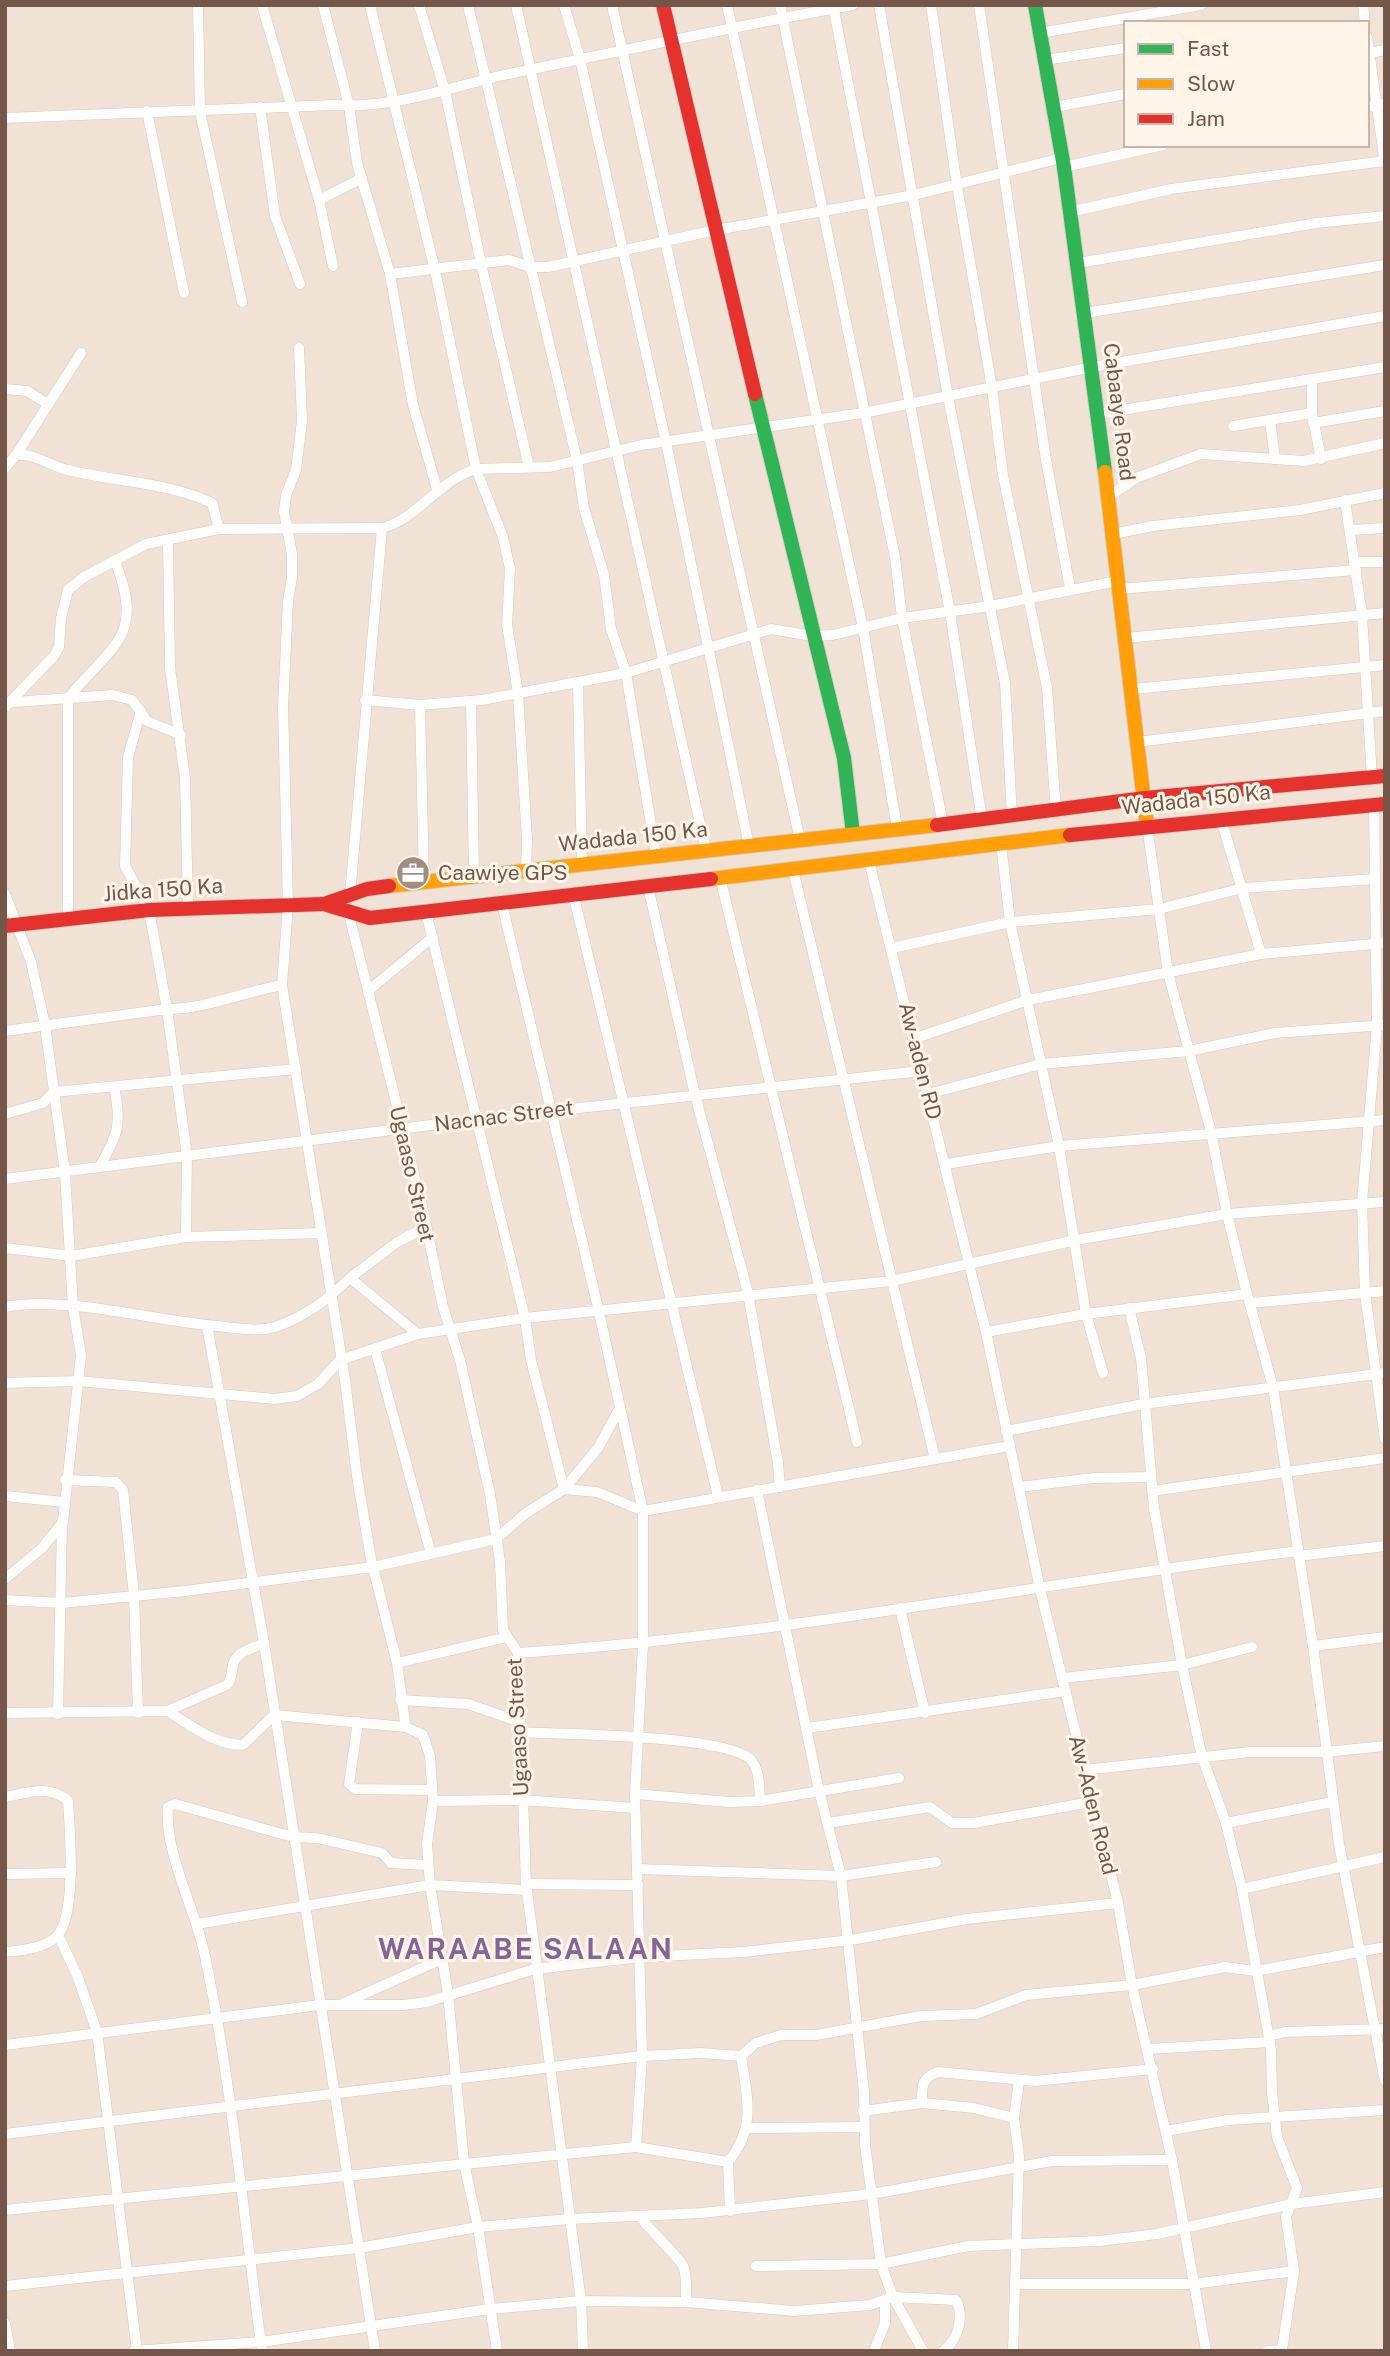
<svg xmlns="http://www.w3.org/2000/svg" width="1390" height="2356" viewBox="0 0 1390 2356" font-family="'Public Sans',sans-serif">
<style>
.residential{fill:#f0e3d6;fill-rule:evenodd}
.lines{fill:none;stroke-linecap:round;stroke-linejoin:round}
.street-casing{stroke:#d4ccc6;stroke-width:11}
.fast-casing{stroke:#d5ccc6;stroke-width:16}
.slow-casing{stroke:#d5ccc6;stroke-width:16}
.jam-casing{stroke:#d5ccc6;stroke-width:16}
.street{stroke:#fefdfc;stroke-width:10}
.fast{stroke:#30b455;stroke-width:14}
.slow{stroke:#ff9f0a;stroke-width:14}
.jam{stroke:#e5322d;stroke-width:14}
.labels{text-anchor:middle;stroke-width:6;stroke-linejoin:round;paint-order:stroke}
.street-label{font-size:21px;fill:#745749;stroke:#fff6e9}
.poi-label{font-size:21px;fill:#745749;stroke:#fff6e9;text-anchor:start}
.district-label{font-size:28px;font-weight:bold;letter-spacing:2px;fill:#856498;stroke:#fff6e9}
</style>
<rect width="100%" height="100%" fill="#f6f0e9"/>
<path class="residential" d="M5,5H1385V2351H5ZM1126,23H1367V145H1126Z"/>
<g class="lines">
<g class="street-casing">
<g id="street">
<path d="M198,5L200,112L242,302"/>
<path d="M262,5L319,200"/>
<path d="M323,5L349,106L357,163L390,274L413,405L437,489"/>
<path d="M370,5L435,270L476,469L503,537L510,569L507,625L518,693L527,839L526,870"/>
<path d="M419,5L445,91L481,263L529,467"/>
<path d="M468,5L577,460L584,508L604,575L611,629L626,673L656,855"/>
<path d="M516,5L706,850"/>
<path d="M564,5L580,59L666,442L749,846"/>
<path d="M612,5L800,840"/>
<path d="M727,5L863,628L897,828"/>
<path d="M780,5L895,557L902,618L943,824"/>
<path d="M833,5L950,612L982,820"/>
<path d="M879,5L948,397L1005,683L1012,817"/>
<path d="M931,5L957,186L992,388L1003,475L1047,688L1056,811"/>
<path d="M979,5L1046,460L1070,588"/>
<path d="M1363,5L1365,23"/>
<path d="M1040,33L1201,5"/>
<path d="M1367,37L1385,163"/>
<path d="M1370,53L1385,50"/>
<path d="M1045,60L1126,48"/>
<path d="M260,107L275,216L300,284"/>
<path d="M1054,107L1126,94"/>
<path d="M1367,107L1385,104"/>
<path d="M147,111L184,293"/>
<path d="M5,118L333,105C392,109 447,88 504,75C621,51 736,26 853,5"/>
<path d="M1064,167L1163,145"/>
<path d="M1070,212L1171,189L1385,161"/>
<path d="M1078,263L1317,223L1385,216"/>
<path d="M333,266L319,200L362,178"/>
<path d="M390,274L509,260L530,267H548L716,230L914,195L1061,158"/>
<path d="M1085,313L1385,265"/>
<path d="M299,348L302,421L296,470L286,495L284,512L292,554V577L288,601L283,707L288,905L282,985L345,1380L357,1476L371,1559L397,1663L405,1722L406,1727L423,1735L430,1756L433,1801L427,1844L430,1885L448,1994L464,2163L478,2227L497,2351"/>
<path d="M1312,379V413L1321,459"/>
<path d="M5,389L27,391L48,404"/>
<path d="M1098,414L1385,367"/>
<path d="M1270,420L1275,459"/>
<path d="M1313,423L1385,411"/>
<path d="M1233,426L1312,413"/>
<path d="M16,455L81,353"/>
<path d="M5,468L16,455C35,453 50,466 68,470C117,482 166,482 212,503L219,529"/>
<path d="M1108,497L1136,478L1201,454L1304,461L1385,443"/>
<path d="M1345,500L1362,615L1372,778"/>
<path d="M1350,530L1385,528"/>
<path d="M1113,534L1153,526L1300,510L1385,493"/>
<path d="M168,541L170,668L185,778L188,908"/>
<path d="M1354,562H1385"/>
<path d="M1119,589L1356,570"/>
<path d="M1126,638L1385,613"/>
<path d="M578,684L582,864"/>
<path d="M1133,689L1385,665"/>
<path d="M365,700L420,705L482,700L626,673L771,629L812,636L833,635L902,618L990,606L1118,581"/>
<path d="M471,701L474,876"/>
<path d="M14,702L113,695L132,700L147,721L181,735"/>
<path d="M420,705L424,882"/>
<path d="M5,707L54,656L59,647L61,618L68,590L84,577L146,544L219,529L382,528"/>
<path d="M141,711L128,757L125,866L149,910L167,1009L187,1156L186,1237"/>
<path d="M1138,742L1385,711"/>
<path d="M1374,805L1377,1025L1362,1203L1365,1293L1385,1439"/>
<path d="M1221,819L1261,954"/>
<path d="M1147,826L1168,973L1211,1132L1227,1214L1247,1294L1273,1387L1313,1646L1339,1844L1385,2081"/>
<path d="M1001,843L1010,922L1059,1146L1086,1314L1103,1373"/>
<path d="M869,861L986,1332L1040,1589L1118,1903L1132,1985L1172,2160L1206,2351"/>
<path d="M793,870L935,1459"/>
<path d="M720,877L857,1442"/>
<path d="M648,886L695,1095L748,1293L778,1463L780,1487"/>
<path d="M573,893L718,1496"/>
<path d="M5,894L31,962L45,1025L65,1173L73,1307L81,1355L63,1522L42,1548L5,1579"/>
<path d="M350,895L382,528C416,520 439,480 476,469L550,467L641,445L863,413L1093,367L1385,316"/>
<path d="M348,911L423,1210L443,1307L460,1360L490,1494L500,1562L503,1630L518,1653L526,1884L581,2301L583,2351"/>
<path d="M426,912L525,1318L531,1360L564,1489"/>
<path d="M68,918V698C114,643 145,637 115,561"/>
<path d="M892,948L1010,922L1159,909L1243,888L1375,879"/>
<path d="M368,991L433,937"/>
<path d="M5,1031L167,1009C206,1009 243,992 282,985"/>
<path d="M913,1039L1028,1000L1261,954L1385,943"/>
<path d="M928,1094L1041,1064L1189,1051L1275,1033L1385,1025"/>
<path d="M5,1114L43,1103L54,1092L296,1069"/>
<path d="M946,1164L1059,1146L1385,1120"/>
<path d="M100,1166C118,1135 122,1123 114,1087"/>
<path d="M5,1179L478,1119L921,1071"/>
<path d="M5,1248L71,1256L186,1237L320,1233"/>
<path d="M350,1278L396,1243L425,1227"/>
<path d="M1250,1303L1385,1291"/>
<path d="M5,1307C66,1295 153,1321 217,1326C234,1328 258,1332 275,1327C305,1317 328,1299 350,1278L418,1334"/>
<path d="M1129,1308L1141,1358L1154,1508L1182,1665L1202,1757L1226,1823L1242,1889L1271,2049L1272,2092L1277,2137L1297,2188L1286,2217L1294,2271"/>
<path d="M207,1325L264,1643L375,2351"/>
<path d="M986,1332L1086,1314L1247,1294"/>
<path d="M375,1349L431,1554"/>
<path d="M5,1383L78,1381L275,1399L297,1396L318,1384L340,1360L418,1334L525,1318L892,1281L1076,1240L1227,1214L1385,1202"/>
<path d="M1006,1431L1143,1404L1385,1373"/>
<path d="M65,1480L116,1482L123,1490L134,1595L138,1713"/>
<path d="M1019,1487L1094,1478L1151,1477"/>
<path d="M564,1489L598,1448L620,1408"/>
<path d="M757,1490L819,1791L841,1876L864,2092L865,2145L881,2264L893,2297L923,2351"/>
<path d="M1152,1491L1385,1458"/>
<path d="M5,1496L64,1502"/>
<path d="M1298,1556L1385,1546"/>
<path d="M5,1600L62,1603L185,1591L373,1567L496,1539L526,1513L564,1489L597,1492L643,1511L1009,1446"/>
<path d="M900,1608L925,1713"/>
<path d="M1313,1646L1385,1637"/>
<path d="M518,1653C780,1636 1038,1583 1298,1551"/>
<path d="M397,1663L507,1637"/>
<path d="M1063,1678L1182,1665L1252,1647"/>
<path d="M400,1700L468,1704L520,1722"/>
<path d="M167,1711C191,1725 214,1745 243,1745L274,1715L406,1727"/>
<path d="M5,1713L167,1711L227,1685C235,1676 229,1665 237,1657C243,1650 256,1647 264,1643"/>
<path d="M58,1714L62,1522"/>
<path d="M358,1722L349,1784L355,1789L432,1790"/>
<path d="M807,1728L1066,1691"/>
<path d="M519,1732C558,1734 729,1735 751,1760C760,1770 759,1787 760,1801"/>
<path d="M1084,1770L1250,1752H1325L1385,1746"/>
<path d="M635,1794L729,1802L760,1801L899,1778"/>
<path d="M5,1797C28,1793 49,1784 68,1801C70,1830 77,1915 57,1936C44,1949 22,1950 5,1952"/>
<path d="M433,1801L521,1800L635,1808"/>
<path d="M828,1823L930,1807L952,1823H974L1091,1802"/>
<path d="M1226,1823L1332,1802"/>
<path d="M637,1869L841,1876L936,1862"/>
<path d="M5,1874L71,1873"/>
<path d="M526,1884L638,1885"/>
<path d="M1242,1889L1385,1857"/>
<path d="M197,1924L430,1885L527,1890"/>
<path d="M58,1935L77,1975L97,2032L137,2351"/>
<path d="M344,2003L442,1959"/>
<path d="M1269,2036L1285,2032L1385,2029"/>
<path d="M5,2045L320,2005H403L427,2002L535,1969L641,1957L743,1952L851,1940L967,1919L1118,1903"/>
<path d="M1148,2049L1270,2042"/>
<path d="M741,2056L756,2043L781,2035H816L921,2016L976,2014L1026,1995L1132,1985L1225,1967L1256,1971L1385,1947"/>
<path d="M922,2103C922,2086 921,2078 938,2072L1035,2081L1153,2069"/>
<path d="M863,2111L922,2103L974,2108L1014,2118L1019,2156L1013,2351"/>
<path d="M1014,2118L1019,2081"/>
<path d="M748,2128L864,2127"/>
<path d="M1166,2131L1228,2120L1385,2110"/>
<path d="M5,2134L642,2056L701,2053L741,2056C747,2097 757,2127 728,2162L730,2211"/>
<path d="M636,2147L728,2162"/>
<path d="M5,2210L636,2147L642,2056L635,1794L643,1645V1511L599,1312L502,904"/>
<path d="M640,2217C649,2229 680,2258 684,2268C687,2279 686,2292 686,2302"/>
<path d="M756,2266L881,2264L968,2246L1099,2241L1157,2234L1292,2204L1385,2192"/>
<path d="M1015,2284H1193L1294,2271L1282,2350L1267,2351"/>
<path d="M5,2286L359,2248L478,2227L569,2219L702,2213L872,2194L1052,2161L1172,2160"/>
<path d="M5,2323L10,2351"/>
<path d="M134,2351L261,2342L490,2309L581,2301L686,2302L794,2311L870,2305L893,2297L956,2300C964,2316 959,2340 943,2351"/>
<path d="M262,2351C244,2220 232,2086 205,1956C196,1910 164,1853 168,1807L175,1804L293,1837L317,1838L382,1853L391,1863L427,1865"/>
<path d="M874,2351L885,2323V2299"/>
</g>
</g>
<g class="fast-casing">
<g id="fast">
<path d="M1035,5L1064,167L1105,472"/>
<path d="M755,394L844,758L853,834"/>
</g>
</g>
<g class="slow-casing">
<g id="slow">
<path d="M1105,472L1147,826"/>
<path d="M711,879L1070,835"/>
<path d="M389,886L937,825"/>
</g>
</g>
<g class="jam-casing">
<g id="jam">
<path d="M663,5L755,394"/>
<path d="M937,825L1145,798L1385,776"/>
<path d="M1070,835L1385,804"/>
<path d="M324,904L370,918L711,879"/>
<path d="M5,926L149,910L324,904L367,889L389,886"/>
</g>
</g>
<use href="#street" class="street"/>
<use href="#fast" class="fast"/>
<use href="#slow" class="slow"/>
<use href="#jam" class="jam"/>
</g>
<defs>
<g id="office-disc" transform="scale(1.75)"><circle r="9.5" fill="#a28d81" stroke="#fff6e9"/><path d="M-6-3h4V-5.5h4V-3h4V5H-6ZM-1-4.5V-3h2v-1.5ZM-6 0V1H6V0Z" fill="#fff"/></g>
</defs>
<g fill-rule="evenodd">
<use href="#office-disc" x="413" y="873"/>
</g>
<g class="labels">
<g class="street-label">
<text transform="translate(1119 412) rotate(83)" y="7">Cabaaye Road</text>
<text transform="translate(1196 800) rotate(-6)" y="7">Wadada 150 Ka</text>
<text transform="translate(633 837) rotate(-6)" y="7">Wadada 150 Ka</text>
<text transform="translate(163 890) rotate(-4)" y="7">Jidka 150 Ka</text>
<text transform="translate(920 1061) rotate(76)" y="7">Aw-aden RD</text>
<text transform="translate(504 1116) rotate(-7)" y="7">Nacnac Street</text>
<text transform="translate(412 1174) rotate(77)" y="7">Ugaaso Street</text>
<text transform="translate(518 1727) rotate(-93)" y="7">Ugaaso Street</text>
<text transform="translate(1093 1805) rotate(76)" y="7">Aw-Aden Road</text>
</g>
<g class="poi-label">
<text x="438" y="880">Caawiye GPS</text>
</g>
<g class="district-label">
<text x="526" y="1959">WARAABE SALAAN</text>
</g>
</g>
<rect width="1390" height="2356" fill="none" stroke="#745749" stroke-width="14"/>
<rect x="1124" y="21" width="245" height="126" fill="#fff6e9" stroke="#c7b6a9" stroke-width="2"/>
<rect x="1138" y="44" width="35" height="10" fill="#30b455" stroke="#c7b6a9" stroke-width="2"/>
<text x="1187" y="56" font-size="21" fill="#745749">Fast</text>
<rect x="1138" y="79" width="35" height="10" fill="#ff9f0a" stroke="#c7b6a9" stroke-width="2"/>
<text x="1187" y="91" font-size="21" fill="#745749">Slow</text>
<rect x="1138" y="114" width="35" height="10" fill="#e5322d" stroke="#c7b6a9" stroke-width="2"/>
<text x="1187" y="126" font-size="21" fill="#745749">Jam</text>
</svg>
